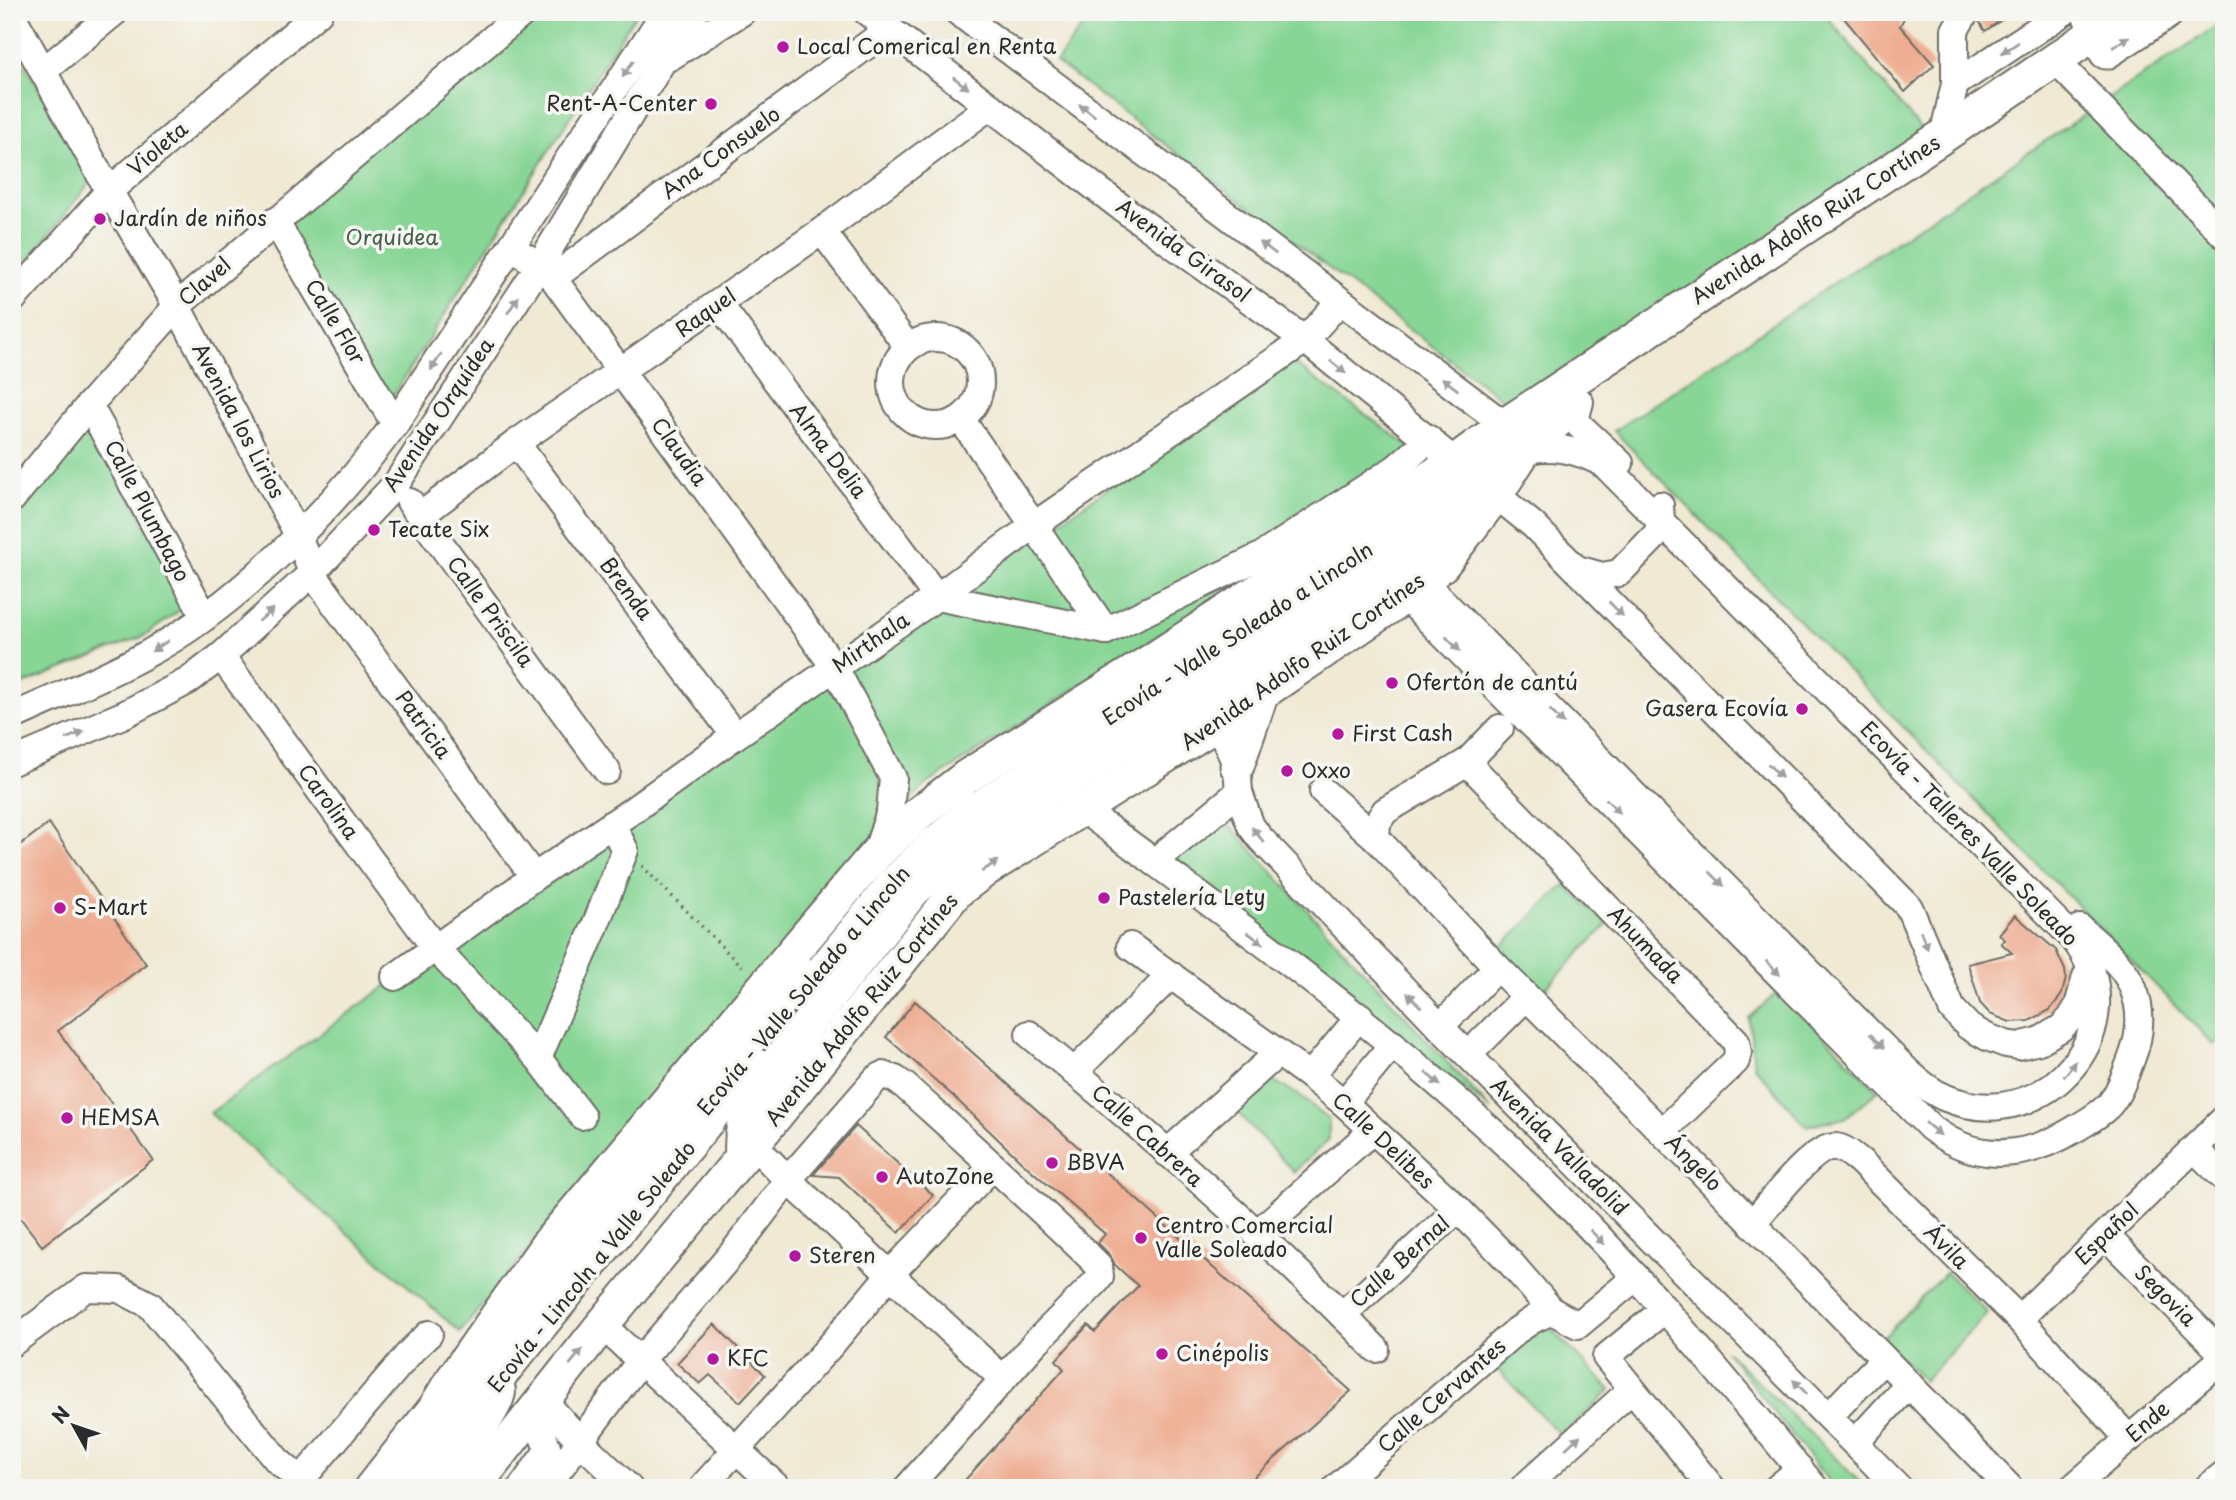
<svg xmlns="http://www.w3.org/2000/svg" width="2236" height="1500" viewBox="0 0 2236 1500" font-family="'Playpen Sans',sans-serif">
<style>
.green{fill:#87d695;stroke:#598060;stroke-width:2}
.building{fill:#efae93}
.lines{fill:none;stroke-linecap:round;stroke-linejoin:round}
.minor-casing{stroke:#706e66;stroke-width:30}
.major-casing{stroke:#706e66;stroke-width:37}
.path{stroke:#706e66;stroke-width:3.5;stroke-dasharray:2 5;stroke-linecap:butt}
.minor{stroke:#fff;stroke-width:26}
.major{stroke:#fff;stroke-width:33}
.oneway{fill:#a0a0a0}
.poi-dot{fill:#b5179e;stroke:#f6f6f2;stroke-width:2.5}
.labels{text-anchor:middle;stroke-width:7;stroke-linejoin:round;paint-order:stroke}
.poi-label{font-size:21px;fill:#2b2b2b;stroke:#f6f6f2;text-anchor:start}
.street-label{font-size:21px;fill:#2b2b2b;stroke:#f6f6f2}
.park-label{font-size:21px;fill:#475e4b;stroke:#f6f6f2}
</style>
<rect width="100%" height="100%" fill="#f6f6f2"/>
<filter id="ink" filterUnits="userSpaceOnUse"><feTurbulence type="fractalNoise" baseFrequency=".0143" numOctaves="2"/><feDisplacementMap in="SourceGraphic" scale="14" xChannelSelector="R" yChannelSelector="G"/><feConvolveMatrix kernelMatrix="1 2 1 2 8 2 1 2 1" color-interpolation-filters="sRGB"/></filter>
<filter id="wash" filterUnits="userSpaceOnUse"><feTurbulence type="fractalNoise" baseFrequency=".00686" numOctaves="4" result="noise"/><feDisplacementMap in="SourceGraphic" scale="28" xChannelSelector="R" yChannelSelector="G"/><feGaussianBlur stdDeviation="1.57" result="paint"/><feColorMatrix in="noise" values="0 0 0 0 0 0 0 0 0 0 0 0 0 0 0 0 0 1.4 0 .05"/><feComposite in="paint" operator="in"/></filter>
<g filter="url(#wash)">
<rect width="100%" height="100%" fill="#f0e9d4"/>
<g class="green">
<path d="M541,12H637L384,410L281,217Z"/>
<path d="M1093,12H1823L1925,134L1510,405L1056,62Z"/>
<path d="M2224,21V1036L2214,1045L1614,431Z"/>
<path d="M12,43L92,180L19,272L12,267Z"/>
<path d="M1292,362L1430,461L927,784L890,820L460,1332L210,1113L464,930Z"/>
<path d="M88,417L188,604L146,635L12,689V514Z"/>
<path d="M1222,817L1492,1111L1168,856Z"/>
<path d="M1564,885L1608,924L1543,991L1497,951Z"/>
<path d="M1780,990L1878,1091L1845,1118L1806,1126L1754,1066L1749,1018Z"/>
<path d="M1269,1078L1300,1096L1329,1120V1139L1294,1172L1231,1106Z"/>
<path d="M1946,1272L1988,1313L1923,1381L1882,1339Z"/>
<path d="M1544,1322L1611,1390L1561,1436L1497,1369Z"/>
<path d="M1726,1351L1866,1488H1834Z"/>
</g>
<g id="blocks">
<g class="building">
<path d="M1839,12H1907L1900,26L1934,65L1905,92Z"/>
<path d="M1982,12H2013L1985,31L1979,21Z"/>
<path d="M49,823L146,964L58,1031L153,1160L42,1246L12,1207V851Z"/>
<path d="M2015,915L2056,950L2065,970L2066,978L2062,994L2050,1010L2029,1021L2010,1022L1990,1014L1980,1003L1968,964L2012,953L2001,943L2005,940L1999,934Z"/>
<path d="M915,1001L1351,1391L1242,1488H958L1064,1369L1056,1360L1088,1325L1095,1332L1138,1286L1115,1265L1110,1255L1098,1243L1105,1234L1025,1165L952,1095L886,1037Z"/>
<path d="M856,1126L933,1195L899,1233L839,1177L813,1175Z"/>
<path d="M714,1324L765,1375L740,1402L710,1375L700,1384L677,1363Z"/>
</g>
</g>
</g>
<g filter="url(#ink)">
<use href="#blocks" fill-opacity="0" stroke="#706e66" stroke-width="2"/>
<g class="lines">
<g class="minor-casing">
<g id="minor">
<path d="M867,12L1118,205L1305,340L1533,525L1909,907L1952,1009L1969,1027L1987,1037L2006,1044L2018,1046L2039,1041L2061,1028L2070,1019L2078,1006L2086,977"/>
<path d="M958,12L1505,425L1521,428"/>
<path d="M2084,12L2094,33"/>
<path d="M12,15L109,191L177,306L298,535L312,573L534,877"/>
<path d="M670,57L742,12"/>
<path d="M2055,60L2224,235"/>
<path d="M43,71L115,12"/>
<path d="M1955,84L2064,12"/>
<path d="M1943,136L1955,84V30L1966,12"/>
<path d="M275,221L395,424"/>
<path d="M822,231L908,347"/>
<path d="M525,256L553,278L835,668L893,778L890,811L876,854"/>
<path d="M553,278L889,29"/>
<path d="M12,300L109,191L319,12"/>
<path d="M719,304L937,597L1106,631L1261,556L1396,468L1429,439"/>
<circle cx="936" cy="382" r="44"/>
<path d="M1580,402L1576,417L1579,425L1620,463"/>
<path d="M89,405L205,617"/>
<path d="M961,419L1106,631"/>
<path d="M516,443L735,736"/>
<path d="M12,499L89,405L177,306L524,12"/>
<path d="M410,502L607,771"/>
<path d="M420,516L516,443L822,231L990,106"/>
<path d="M1577,569L1602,576L1619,573L1657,534L1661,521L1660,505"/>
<path d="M1405,596L1931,1128C1977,1164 2028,1158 2075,1129C2087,1122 2101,1114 2110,1104C2120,1092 2125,1075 2131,1060C2140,1037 2143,1012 2133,988C2124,964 2098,945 2080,928"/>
<path d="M221,656L435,948L538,1058L582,1116"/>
<path d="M1198,677L1367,562L1387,559L1408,566L1907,1071C1919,1082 1931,1092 1946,1098C2047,1139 2140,1025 2074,939L1606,466C1582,449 1546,443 1518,453"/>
<path d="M1209,706L1237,766L1239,792L1245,810L1251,826L1260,838L1440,1027L1899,1488"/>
<path d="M12,717C57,696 104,678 147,654C237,606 335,506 395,424L665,12"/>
<path d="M12,762L125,714L188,681L221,656L312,573L396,484L539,266L662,62L695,12"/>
<path d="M1467,762L1736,1041L1738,1052L1736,1061L1662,1132"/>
<path d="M1323,791L1376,838L1497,967L1702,1172L2010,1488"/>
<path d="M1082,809C1230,917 1377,1024 1510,1148C1621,1252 1719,1371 1815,1488"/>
<path d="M1376,838L1377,823L1385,811L1467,762L1500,728"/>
<path d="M1154,862L1239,792"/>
<path d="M1130,946L1310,1076L1344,1103L1458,1209L1509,1261L1552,1311L1578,1325L1636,1277"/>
<path d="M395,977L534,877L633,810L735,736L937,597L1033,526L1305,340L1339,302"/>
<path d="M795,999L893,879L931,842L971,809L1187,670L1461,486"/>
<path d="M1440,1027L1497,967"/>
<path d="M1029,1034C1149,1133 1267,1238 1376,1349"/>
<path d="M1468,1055L1526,997"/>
<path d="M538,1058L593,931L625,850L612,824"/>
<path d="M1074,1072L1171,975"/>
<path d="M1310,1076L1360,1016"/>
<path d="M1344,1103L1393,1044"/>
<path d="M753,1144L788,1180L1003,1379"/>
<path d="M2195,1149L2224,1178"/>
<path d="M1167,1153L1278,1053"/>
<path d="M1752,1224C1768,1206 1813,1144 1836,1147C1845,1148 1853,1156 1860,1161L2019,1319L2129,1439"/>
<path d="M1256,1234L1372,1131"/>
<path d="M2106,1236L2224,1355"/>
<path d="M1664,1310L1606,1357L1712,1488"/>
<path d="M1342,1315L1458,1209"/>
<path d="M2019,1319L2224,1119"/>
<path d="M602,1325L778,1488"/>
<path d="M12,1343L86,1288L119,1289L150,1305L277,1460L300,1480"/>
<path d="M493,1389L759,1063"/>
<path d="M542,1399L581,1442L629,1488"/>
<path d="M1829,1416L1884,1359"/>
<path d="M1855,1443L1909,1384"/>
<path d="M705,1484L831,1345L891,1273L993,1166"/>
<path d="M294,1488L412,1350L429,1334"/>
<path d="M399,1488L501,1360"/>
<path d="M521,1488L547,1452V1446L532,1411"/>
<path d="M545,1488L641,1360L735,1250L788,1180L876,1079L883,1075L895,1079L905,1086C970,1145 1036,1204 1099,1266L1100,1277L1096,1282L1035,1343L907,1488"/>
<path d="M1336,1488L1516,1331L1534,1319L1552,1311"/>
<path d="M1523,1488L1631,1390"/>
<path d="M1777,1488L1800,1469"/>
<path d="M2072,1488L2224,1357"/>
<path d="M2207,1488L2224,1474"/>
</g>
</g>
<g class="major-casing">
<g id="major">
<path d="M2106,52L2167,12"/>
<path d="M1524,451L1568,411"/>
<path d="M1237,766L1262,692"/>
<path d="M742,1157C740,1133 745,1114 754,1092L912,892L940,866L973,839L1203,694L1398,562C1415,548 1431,533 1445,516C1468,489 1483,467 1511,443"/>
<path d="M498,1393L496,1366L504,1343L527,1310L682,1123L802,974"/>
<path d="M371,1488L435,1408L450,1383L547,1245L851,883L876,854L919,813L966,777L1151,661L1454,462L1505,425L1943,136L2126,12"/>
<path d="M431,1488C448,1468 493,1417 498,1394C500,1386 493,1380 489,1375"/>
<path d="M473,1488L602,1325L753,1144L957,891L988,868L1218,723L1398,601L1442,565L1497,493L1524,451L1520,440"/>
</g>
</g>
<path class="path" d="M642,866L745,970"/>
<use href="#minor" class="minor"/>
<use href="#major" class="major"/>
</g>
<defs><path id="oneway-solid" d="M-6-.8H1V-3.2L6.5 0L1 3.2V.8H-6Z" transform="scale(1.75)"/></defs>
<g class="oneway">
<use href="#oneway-solid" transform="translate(2121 42) rotate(-33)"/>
<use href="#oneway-solid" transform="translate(2010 48) rotate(146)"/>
<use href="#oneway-solid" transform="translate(628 69) rotate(123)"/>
<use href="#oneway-solid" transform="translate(961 83) rotate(38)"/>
<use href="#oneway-solid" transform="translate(1087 110) rotate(-143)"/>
<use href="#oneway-solid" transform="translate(1268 248) rotate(-143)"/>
<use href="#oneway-solid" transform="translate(513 305) rotate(-57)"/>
<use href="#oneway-solid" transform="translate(436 362) rotate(123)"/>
<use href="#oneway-solid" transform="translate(1338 367) rotate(39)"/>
<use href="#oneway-solid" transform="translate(1450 384) rotate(-143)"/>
<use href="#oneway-solid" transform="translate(1616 609) rotate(45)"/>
<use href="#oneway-solid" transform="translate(266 615) rotate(-42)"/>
<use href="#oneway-solid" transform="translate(1453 644) rotate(45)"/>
<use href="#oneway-solid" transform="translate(160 646) rotate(147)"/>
<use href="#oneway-solid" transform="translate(1557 717) rotate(45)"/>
<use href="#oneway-solid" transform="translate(75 735) rotate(-22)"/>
<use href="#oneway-solid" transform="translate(1775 771) rotate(45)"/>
<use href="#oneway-solid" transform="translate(1613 806) rotate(45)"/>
<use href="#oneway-solid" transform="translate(1258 835) rotate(-129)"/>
<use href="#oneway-solid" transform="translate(990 866) rotate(-34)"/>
<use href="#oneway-solid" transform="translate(1717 879) rotate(45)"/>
<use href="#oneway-solid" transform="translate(1255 938) rotate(37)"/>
<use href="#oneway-solid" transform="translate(1924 940) rotate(68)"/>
<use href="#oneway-solid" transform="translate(1773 968) rotate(45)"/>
<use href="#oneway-solid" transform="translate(1414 1000) rotate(-134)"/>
<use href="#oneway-solid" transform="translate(1877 1041) rotate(45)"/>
<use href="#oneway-solid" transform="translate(2070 1069) rotate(-52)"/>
<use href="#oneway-solid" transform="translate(1433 1079) rotate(41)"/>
<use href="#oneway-solid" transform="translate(1933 1129) rotate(40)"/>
<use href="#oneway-solid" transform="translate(1597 1237) rotate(46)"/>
<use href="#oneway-solid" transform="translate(576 1357) rotate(-51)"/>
<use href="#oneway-solid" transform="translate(1800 1387) rotate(-135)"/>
<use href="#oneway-solid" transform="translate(1573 1442) rotate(-42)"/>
</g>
</g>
<g class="poi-dot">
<circle cx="783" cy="47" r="7"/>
<circle cx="711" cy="104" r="7"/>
<circle cx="100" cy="219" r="7"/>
<circle cx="374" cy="530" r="7"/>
<circle cx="1392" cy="683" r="7"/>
<circle cx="1802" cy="709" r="7"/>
<circle cx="1338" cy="734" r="7"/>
<circle cx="1287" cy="771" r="7"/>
<circle cx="1104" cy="898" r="7"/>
<circle cx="60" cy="908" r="7"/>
<circle cx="67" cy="1118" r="7"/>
<circle cx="1052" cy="1163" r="7"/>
<circle cx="882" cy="1177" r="7"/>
<circle cx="1141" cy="1238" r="7"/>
<circle cx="795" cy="1256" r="7"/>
<circle cx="1162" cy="1354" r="7"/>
<circle cx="713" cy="1359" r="7"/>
</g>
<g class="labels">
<g class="poi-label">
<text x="797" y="54">Local Comerical en Renta</text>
<text x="697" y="111" text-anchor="end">Rent-A-Center</text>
<text x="114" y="226">Jardín de niños</text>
<text x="388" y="537">Tecate Six</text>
<text x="1406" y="690">Ofertón de cantú</text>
<text x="1788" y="716" text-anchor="end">Gasera Ecovía</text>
<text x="1352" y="741">First Cash</text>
<text x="1301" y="778">Oxxo</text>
<text x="1118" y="905">Pastelería Lety</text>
<text x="74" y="915">S-Mart</text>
<text x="81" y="1125">HEMSA</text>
<text x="1066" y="1170">BBVA</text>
<text x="896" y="1184">AutoZone</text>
<text x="1155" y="1233">Centro Comercial<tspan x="1155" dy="24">Valle Soleado</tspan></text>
<text x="809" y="1263">Steren</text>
<text x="1176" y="1361">Cinépolis</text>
<text x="727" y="1366">KFC</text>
</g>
<g class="street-label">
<text transform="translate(158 149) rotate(-40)" y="7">Violeta</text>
<text transform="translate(721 153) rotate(-36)" y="7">Ana Consuelo</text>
<text transform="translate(1816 220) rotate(-33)" y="7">Avenida Adolfo Ruiz Cortínes</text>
<text transform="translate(1183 251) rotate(36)" y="7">Avenida Girasol</text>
<text transform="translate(205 282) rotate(-41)" y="7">Clavel</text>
<text transform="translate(706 313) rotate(-35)" y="7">Raquel</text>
<text transform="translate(335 322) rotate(59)" y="7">Calle Flor</text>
<text transform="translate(439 415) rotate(-56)" y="7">Avenida Orquídea</text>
<text transform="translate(238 421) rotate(62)" y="7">Avenida los Lirios</text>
<text transform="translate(828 451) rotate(53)" y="7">Alma Delia</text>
<text transform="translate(679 452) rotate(54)" y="7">Claudia</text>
<text transform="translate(147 511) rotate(62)" y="7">Calle Plumbago</text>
<text transform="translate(626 589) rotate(53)" y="7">Brenda</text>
<text transform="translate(490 612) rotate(54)" y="7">Calle Priscila</text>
<text transform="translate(1238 634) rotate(-33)" y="7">Ecovía - Valle Soleado a Lincoln</text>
<text transform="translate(871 643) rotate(-35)" y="7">Mirthala</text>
<text transform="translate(1303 662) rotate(-35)" y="7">Avenida Adolfo Ruiz Cortínes</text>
<text transform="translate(423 725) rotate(54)" y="7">Patricia</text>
<text transform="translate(328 802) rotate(54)" y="7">Carolina</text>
<text transform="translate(1969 834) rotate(46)" y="7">Ecovía - Talleres Valle Soleado</text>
<text transform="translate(1645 945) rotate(46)" y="7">Ahumada</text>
<text transform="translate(804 991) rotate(-50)" y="7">Ecovía - Valle Soleado a Lincoln</text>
<text transform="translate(862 1010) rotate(-51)" y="7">Avenida Adolfo Ruiz Cortínes</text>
<text transform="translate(1147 1136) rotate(42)" y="7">Calle Cabrera</text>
<text transform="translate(1383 1141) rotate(43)" y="7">Calle Delibes</text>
<text transform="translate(1559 1147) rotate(45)" y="7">Avenida Valladolid</text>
<text transform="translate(1693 1163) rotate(45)" y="7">Ángelo</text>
<text transform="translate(2107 1234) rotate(-44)" y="7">Español</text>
<text transform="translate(1946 1247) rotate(45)" y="7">Ávila</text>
<text transform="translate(1400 1262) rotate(-42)" y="7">Calle Bernal</text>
<text transform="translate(592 1267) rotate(-51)" y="7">Ecovía - Lincoln a Valle Soleado</text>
<text transform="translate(2165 1296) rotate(45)" y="7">Segovia</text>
<text transform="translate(1442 1396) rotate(-41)" y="7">Calle Cervantes</text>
<text transform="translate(2148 1422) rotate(-41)" y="7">Ende</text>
</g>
<g class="park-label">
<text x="392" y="245">Orquidea</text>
</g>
</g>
<rect width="2236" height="1500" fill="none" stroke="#f6f6f2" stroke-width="42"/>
<g transform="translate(74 1426) rotate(310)" stroke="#f6f6f2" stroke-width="5" paint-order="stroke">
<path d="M0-5L12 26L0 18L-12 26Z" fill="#2b2b2b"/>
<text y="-10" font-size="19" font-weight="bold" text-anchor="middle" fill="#2b2b2b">N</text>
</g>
</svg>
